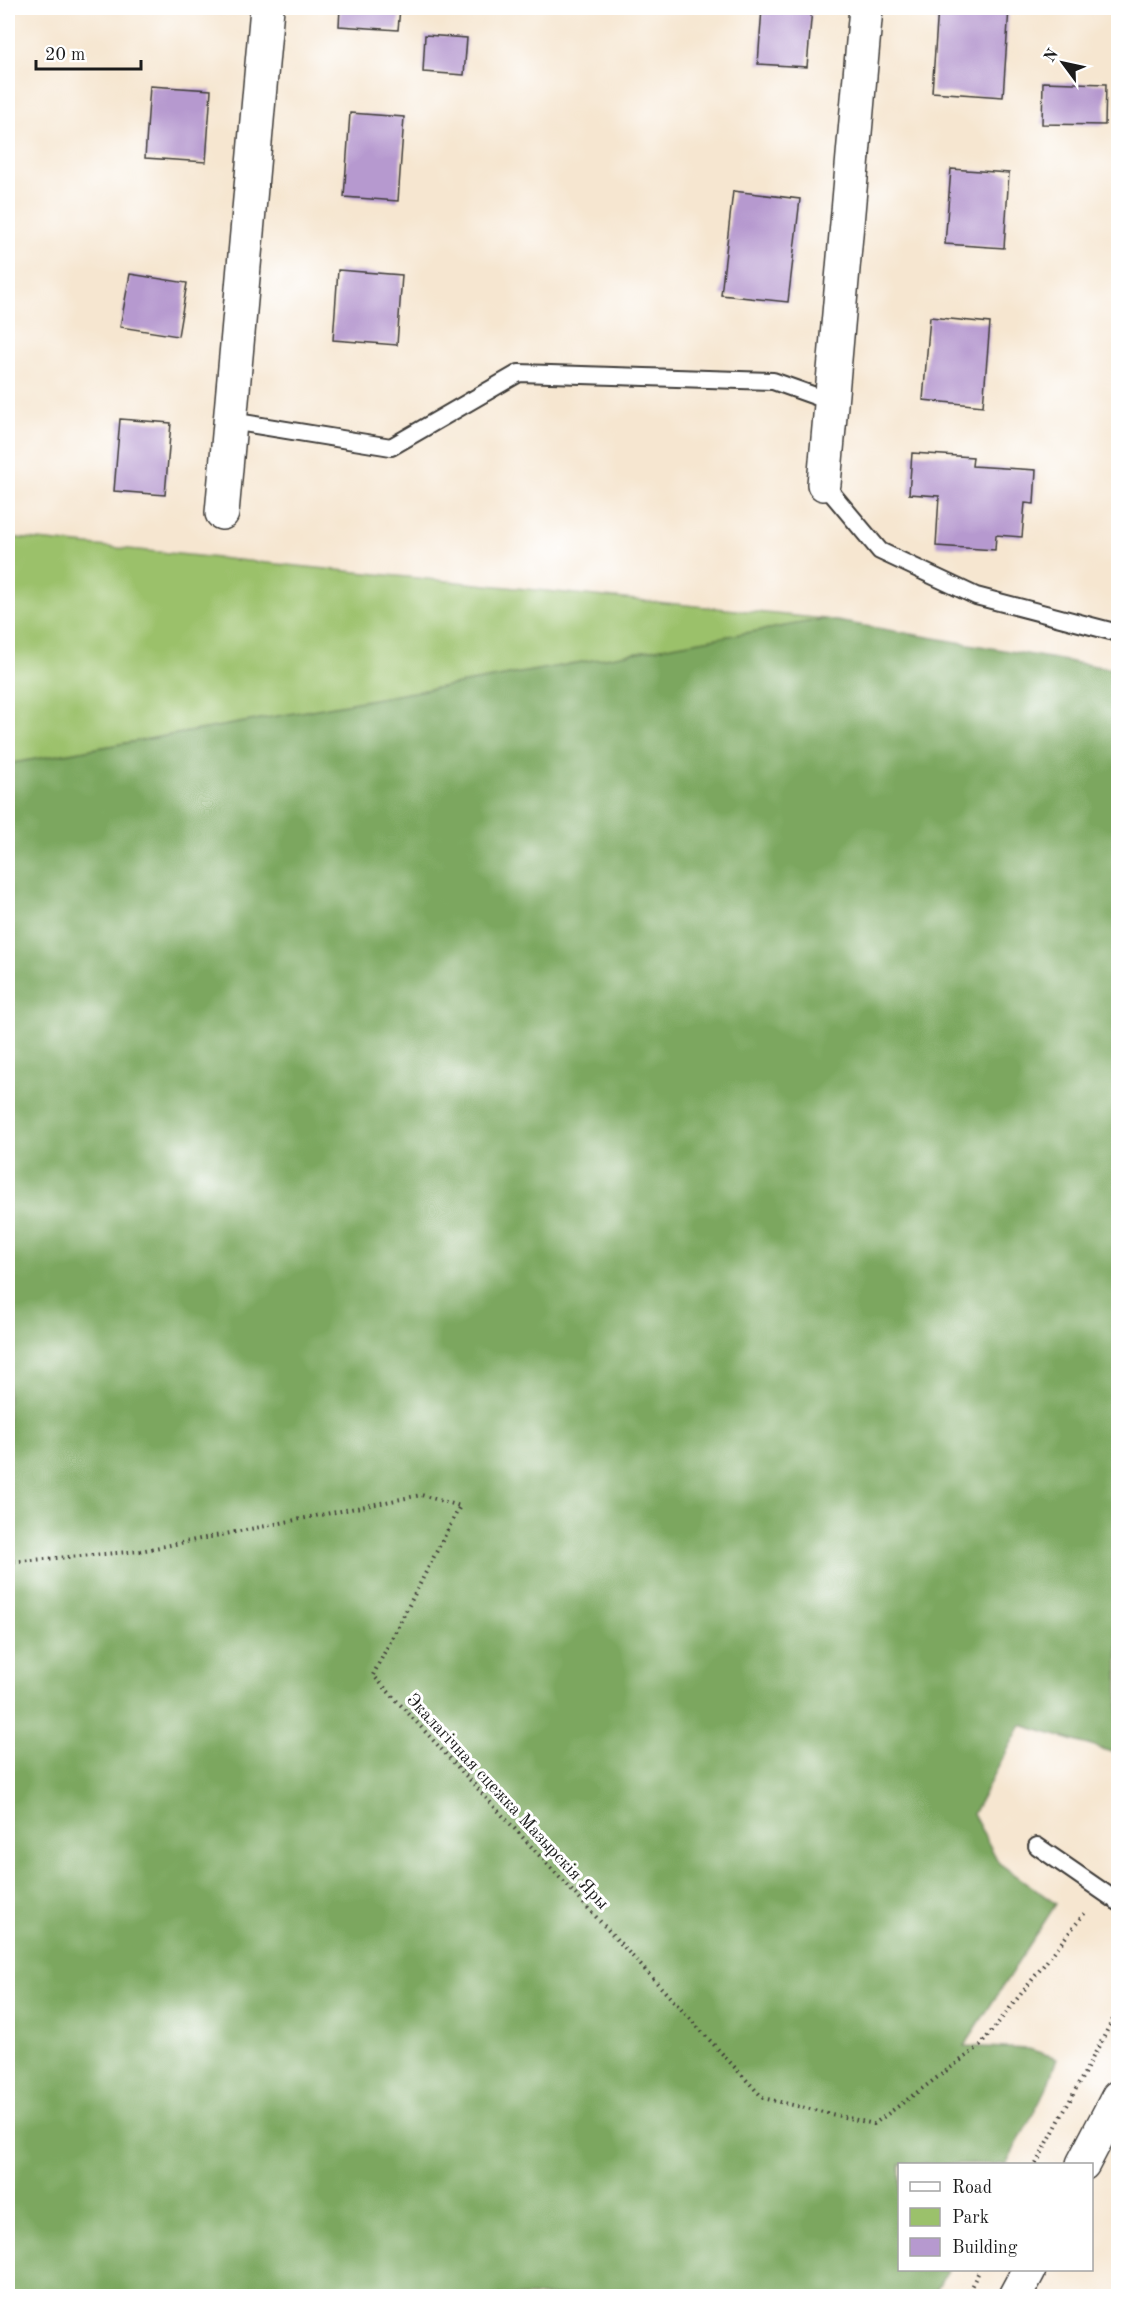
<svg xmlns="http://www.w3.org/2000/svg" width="1126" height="2304" viewBox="0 0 1126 2304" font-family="'Old Standard TT',serif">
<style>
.green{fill:#9bc16b;stroke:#5c6e44;stroke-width:1.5}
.forest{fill:#7ca75f;stroke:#4c623e;stroke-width:1.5}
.building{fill:#b699cf}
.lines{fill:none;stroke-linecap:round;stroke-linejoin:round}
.service-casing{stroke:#3d3a37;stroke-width:20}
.minor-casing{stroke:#3d3a37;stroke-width:36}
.primary-casing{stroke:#3d3a37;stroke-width:36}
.path{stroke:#3d3a37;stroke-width:4;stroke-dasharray:1.5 4.5;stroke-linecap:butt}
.service{stroke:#fff;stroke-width:16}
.minor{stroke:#fff;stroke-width:33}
.primary{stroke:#fff;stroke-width:33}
.labels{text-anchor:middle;stroke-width:6;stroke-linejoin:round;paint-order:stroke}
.street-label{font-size:18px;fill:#1c1c1c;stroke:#fff}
</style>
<rect width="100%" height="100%" fill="#fff"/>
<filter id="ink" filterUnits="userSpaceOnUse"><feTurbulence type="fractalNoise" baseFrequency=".0167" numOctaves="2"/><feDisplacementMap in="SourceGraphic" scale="12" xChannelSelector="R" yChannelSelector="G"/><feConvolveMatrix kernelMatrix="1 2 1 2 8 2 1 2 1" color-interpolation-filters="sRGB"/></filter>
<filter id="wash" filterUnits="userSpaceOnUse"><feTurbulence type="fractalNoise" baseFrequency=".008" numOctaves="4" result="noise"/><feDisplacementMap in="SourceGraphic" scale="24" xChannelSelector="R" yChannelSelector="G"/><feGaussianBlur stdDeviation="1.35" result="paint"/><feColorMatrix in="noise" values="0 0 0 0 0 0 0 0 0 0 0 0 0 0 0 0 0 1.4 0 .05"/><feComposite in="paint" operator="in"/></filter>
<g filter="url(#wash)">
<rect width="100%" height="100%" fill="#f6e6d0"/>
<path class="green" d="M8,537L825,619L8,764Z"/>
<path class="forest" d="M825,619L1118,670V1754L1021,1725L973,1814L999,1863L1056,1904L964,2046L1029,2049L1057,2058L1046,2090L1006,2164H900V2270H948L933,2296H8V764Z"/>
<g id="blocks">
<g class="building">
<path d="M173,8H222V14Z"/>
<path d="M340,8H400L398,30L339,26Z"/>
<path d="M762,8H812L807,67L758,64Z"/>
<path d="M938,8H1009L1003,97L932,92Z"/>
<path d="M425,35L467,38L464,75L423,72Z"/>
<path d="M1043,82L1106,84L1105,125L1042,124Z"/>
<path d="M150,86L211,90L206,162L145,158Z"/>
<path d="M350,113L404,117L398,201L344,197Z"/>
<path d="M951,169L1009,173L1004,248L945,244Z"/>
<path d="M733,191L800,199L788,302L721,295Z"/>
<path d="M338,270L402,275L397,345L333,340Z"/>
<path d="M130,274L187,283L178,336L120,327Z"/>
<path d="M930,317L990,323L983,406L923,400Z"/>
<path d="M120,419L171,423L165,495L114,491Z"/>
<path d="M912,453L973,457L972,466L1036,470L1034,504L1025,503L1022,537L996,535L995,550L936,546L939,496L909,494Z"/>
</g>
</g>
</g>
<g filter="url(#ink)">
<use href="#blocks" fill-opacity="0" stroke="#3d3a37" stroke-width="1.5"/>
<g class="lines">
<g class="service-casing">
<g id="service">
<path d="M231,421L391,447L519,373L773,381L832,402"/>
<path d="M824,484L880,551L976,596L1118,633"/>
<path d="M1037,1846L1118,1902"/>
</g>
</g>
<g class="minor-casing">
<g id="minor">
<path d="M824,484L866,8"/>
<path d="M222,513L267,8"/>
</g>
</g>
<g class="primary-casing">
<g id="primary">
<path d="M1083,2164L1118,2097"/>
<path d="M1015,2296L1029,2270"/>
</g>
</g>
<g class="path">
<path d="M8,1562L140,1551L421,1495L460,1506L373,1675L763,2098L874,2124L980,2046L1087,1910"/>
<path d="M1036,2164L1118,2010"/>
<path d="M966,2296L980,2270"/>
</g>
<use href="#service" class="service"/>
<use href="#minor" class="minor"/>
<use href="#primary" class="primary"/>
</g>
</g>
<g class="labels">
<g class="street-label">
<text transform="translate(508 1801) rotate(47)" y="6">Экалагічная сцежка Мазырскія Яры</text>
</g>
</g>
<rect width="1126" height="2304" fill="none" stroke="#fff" stroke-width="30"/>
<rect x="898" y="2163" width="195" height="108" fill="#ffffff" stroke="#a4a4a4" stroke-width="1.5"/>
<rect x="910" y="2182" width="30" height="9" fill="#ffffff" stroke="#a4a4a4" stroke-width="1.5"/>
<text x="952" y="2193" font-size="18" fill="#1c1c1c">Road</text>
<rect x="910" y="2208" width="30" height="18" fill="#9bc16b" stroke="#a4a4a4" stroke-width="1.5"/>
<text x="952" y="2223" font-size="18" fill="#1c1c1c">Park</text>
<rect x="910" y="2238" width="30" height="18" fill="#b699cf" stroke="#a4a4a4" stroke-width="1.5"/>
<text x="952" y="2253" font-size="18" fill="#1c1c1c">Building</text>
<g transform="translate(1063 63) rotate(303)" stroke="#ffffff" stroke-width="4.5" paint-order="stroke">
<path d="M0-4.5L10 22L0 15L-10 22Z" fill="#1c1c1c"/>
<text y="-9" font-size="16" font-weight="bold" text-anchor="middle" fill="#1c1c1c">N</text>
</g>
<path d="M36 60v9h105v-9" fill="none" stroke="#1c1c1c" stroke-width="3"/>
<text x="45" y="60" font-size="18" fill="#1c1c1c" stroke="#ffffff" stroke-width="4.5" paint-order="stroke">20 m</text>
</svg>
